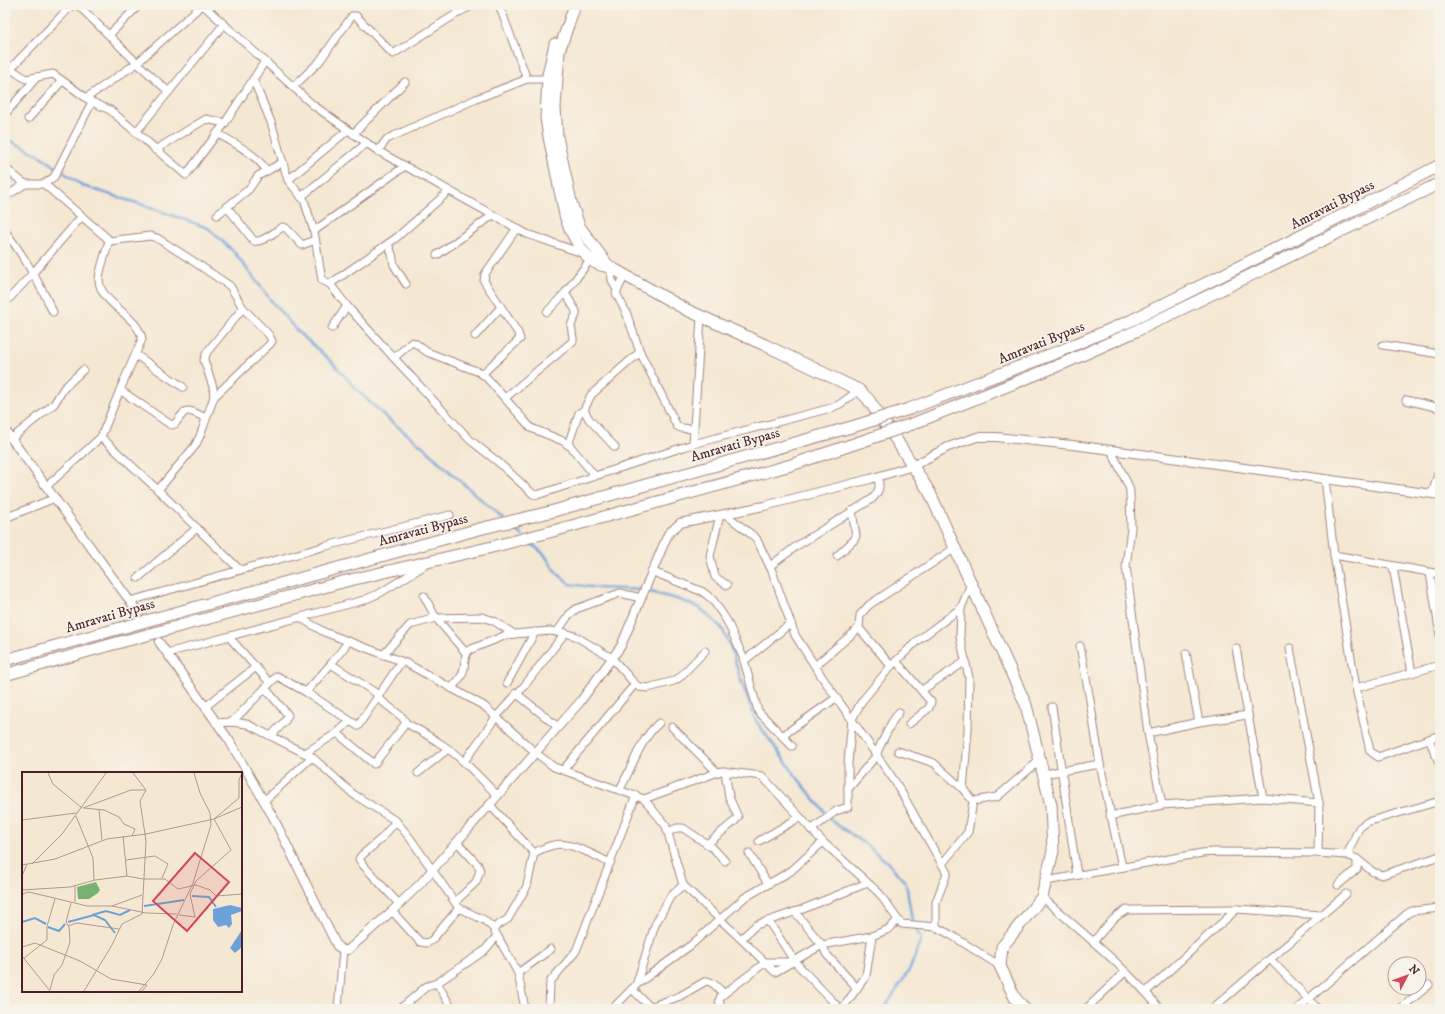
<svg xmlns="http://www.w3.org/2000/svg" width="1445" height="1014" viewBox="0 0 1445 1014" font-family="'IM FELL DW Pica',serif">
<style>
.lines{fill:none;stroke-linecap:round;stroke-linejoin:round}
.stream{stroke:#6da1d9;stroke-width:2.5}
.tertiary-tunnel{stroke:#d3c0b1;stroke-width:8;stroke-dasharray:8 4;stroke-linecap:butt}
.minor-casing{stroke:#a0847f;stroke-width:9}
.tertiary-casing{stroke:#a0847f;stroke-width:10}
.primary-casing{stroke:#a0847f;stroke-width:13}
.trunk-casing{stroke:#a0847f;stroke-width:13}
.minor{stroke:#fff;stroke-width:7}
.tertiary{stroke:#fff;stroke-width:8}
.primary{stroke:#fff;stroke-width:11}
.trunk{stroke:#fff;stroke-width:11}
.trunk-bridge-casing{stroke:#a0847f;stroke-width:13;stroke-linecap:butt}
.trunk-bridge{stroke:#fff;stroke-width:11}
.labels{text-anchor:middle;stroke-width:3.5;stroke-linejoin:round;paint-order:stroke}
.street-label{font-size:14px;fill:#4a1f2b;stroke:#f7f3e8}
.inset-river{fill:none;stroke:#6da1d9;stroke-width:2}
.inset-road{fill:none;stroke:#b19890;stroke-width:1}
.view{fill:#d1495b;fill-opacity:0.15;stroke:#d1495b;stroke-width:2}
.inset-edge{fill:none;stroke:#4a1f2b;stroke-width:2}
</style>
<rect width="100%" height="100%" fill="#f7f3e8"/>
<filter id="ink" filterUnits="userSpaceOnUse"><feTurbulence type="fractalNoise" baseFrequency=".025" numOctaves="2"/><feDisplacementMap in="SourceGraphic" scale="8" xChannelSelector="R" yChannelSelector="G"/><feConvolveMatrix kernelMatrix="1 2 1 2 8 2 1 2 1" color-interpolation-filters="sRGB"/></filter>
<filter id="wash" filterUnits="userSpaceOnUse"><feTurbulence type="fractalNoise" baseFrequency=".012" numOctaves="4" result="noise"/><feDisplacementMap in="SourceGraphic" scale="16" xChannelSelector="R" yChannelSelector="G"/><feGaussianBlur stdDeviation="0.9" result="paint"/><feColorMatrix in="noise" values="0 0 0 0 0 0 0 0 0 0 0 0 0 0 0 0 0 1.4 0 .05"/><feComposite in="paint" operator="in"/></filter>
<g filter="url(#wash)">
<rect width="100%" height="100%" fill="#f5e8d3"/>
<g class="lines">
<g class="stream">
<path d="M5,138L39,155L83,186L140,204L208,228L234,252L273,303L297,331L332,362L357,390L388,419L426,449L439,462L503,519"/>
<path d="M510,525L523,536"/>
<path d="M528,541L544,554L556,572L570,584L598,588L642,590"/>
<path d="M647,591L680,600L700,608L721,627L730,645L741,680L756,721L799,780L833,822L864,843L887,862L906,883L912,920L921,939L910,969L884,1009"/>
</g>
</g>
</g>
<g filter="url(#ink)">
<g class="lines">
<path class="tertiary-tunnel" d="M135,608L155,637"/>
<g class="minor-casing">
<g id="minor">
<path d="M78,5L137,63L169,92"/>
<path d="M203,5L313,105L378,151L527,234L579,252H585"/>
<path d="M109,35L139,5"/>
<path d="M5,65L26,79L53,74L92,102L110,110L186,175L225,123L265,61"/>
<path d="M11,68L72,5"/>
<path d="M253,79L271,122L288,180L304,200L314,231L322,280L330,284L396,238L449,191"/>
<path d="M527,79H548"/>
<path d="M293,87L319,62L352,16H356L393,54L461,11L474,5"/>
<path d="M86,98L137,63L202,5"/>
<path d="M6,113L37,77"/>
<path d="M28,119L62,81"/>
<path d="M136,132L224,24"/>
<path d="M217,133C235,144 255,153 267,171"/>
<path d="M353,134L405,82"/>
<path d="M155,150L206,119L225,123"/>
<path d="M378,151L387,139L476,99L527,79L499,5"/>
<path d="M5,168L25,184"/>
<path d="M288,180L348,130"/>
<path d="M44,184L107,238L109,241L108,244C106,254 99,270 99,280C100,304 139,316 142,339L120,390L101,437L47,486"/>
<path d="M5,197L25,184H44L54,177L92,102"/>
<path d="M301,197L367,143"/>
<path d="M227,207L254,241C263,243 275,231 283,227L286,228L302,245L315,240"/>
<path d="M217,215L249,189L258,176L283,162"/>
<path d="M5,231C24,256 40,284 53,312"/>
<path d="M314,231L405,166"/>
<path d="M109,241L150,236L157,238L190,259L230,286L243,308L269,335L272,341L270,344L214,397"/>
<path d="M388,244L392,254L394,265L406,284"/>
<path d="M437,255L493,215"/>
<path d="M610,267L612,280L617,290"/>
<path d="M625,275L616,293L626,312L640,352L677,426L681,428L694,429"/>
<path d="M330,284L347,306L394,358L470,440L498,462L533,494L537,495L693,444L831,408L840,404L859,390"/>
<path d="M5,303L33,273L82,216"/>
<path d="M547,312L565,293L590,260"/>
<path d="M332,328L347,306"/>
<path d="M475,336L501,307"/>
<path d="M1383,345L1440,354"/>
<path d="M136,355L183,387"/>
<path d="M394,358L412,342L415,343L427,352L479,372L486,377L531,428L563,441L571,447L595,476"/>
<path d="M482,374L520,339L518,333L484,281L485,274L517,228"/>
<path d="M120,390L171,425L175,424C188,405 187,410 206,418"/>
<path d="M505,398L573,341V338L571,325L576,315V311L565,293"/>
<path d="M1406,400L1440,408"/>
<path d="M584,410L589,419L615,447"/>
<path d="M101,437L158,490L240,570"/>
<path d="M11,439L54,404L64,388L83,370"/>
<path d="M693,444L701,317"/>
<path d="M568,445L579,413L584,410L591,395L640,352"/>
<path d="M1111,450L1129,487L1130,492L1131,528L1126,566L1148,733L1162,805"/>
<path d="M1325,479L1334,555L1356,688L1370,751L1378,757L1440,735"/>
<path d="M158,490L195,446L200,436L214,397L213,387L204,360L207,352L243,308"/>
<path d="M1432,494L1440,468"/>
<path d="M725,514L756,538L772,571L795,635L822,677L896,783L947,873L936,902V927"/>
<path d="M720,515L710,556L715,577L727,585"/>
<path d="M5,518L55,498"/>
<path d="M1334,555L1440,574"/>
<path d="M837,556L854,540L856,536L852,511"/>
<path d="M770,566L798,545L872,499C880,491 880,487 878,477"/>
<path d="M1393,567L1412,673"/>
<path d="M651,571L703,592L713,600L727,621L743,657L758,711L792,746"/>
<path d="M1430,573L1440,635"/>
<path d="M138,578L197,528"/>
<path d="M424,596L436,618L466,653"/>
<path d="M130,601L326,546L450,515"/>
<path d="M961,608L960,637L969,678L968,730L963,789L973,801L997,797L1040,760"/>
<path d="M301,618L324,632L406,663L484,706L536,753L554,767L644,799L666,826L683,885L741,939"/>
<path d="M859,628L860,615L869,605L955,548"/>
<path d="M557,632L569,615L576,609L620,593L641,598"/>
<path d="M229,637L270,683"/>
<path d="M349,641L331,664L306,692L358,726L401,662"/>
<path d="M1080,646L1090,700L1100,764L1122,867"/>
<path d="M1236,648L1263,798"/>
<path d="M1290,648L1319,803L1318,853"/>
<path d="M167,653L364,600L380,593L424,566"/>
<path d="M1186,653L1199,722"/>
<path d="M383,655L410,625L436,618L482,617L494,621L514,634"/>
<path d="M744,661L791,623"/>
<path d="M896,661L931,702L929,708L909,724"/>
<path d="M331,664L379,695"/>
<path d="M815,666L859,628L891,666"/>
<path d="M507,683L535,632"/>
<path d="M265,688L288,715L285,721L271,736"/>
<path d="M451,688C456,683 461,679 463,672C466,664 463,656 469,650L504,636L514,634L550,631L565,633L575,636L612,658L635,684L639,687L648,688L674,681L680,677L705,651"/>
<path d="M1356,688L1440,665"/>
<path d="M922,690L966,661"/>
<path d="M516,693L558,727"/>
<path d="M378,698L402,717L406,723"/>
<path d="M205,707L256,667"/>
<path d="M1052,707L1077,875"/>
<path d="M350,721L337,733L374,764L406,723C417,729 428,735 438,742C461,756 479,777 498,796"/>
<path d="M232,722L277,676L306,692"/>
<path d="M216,723L232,722L247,724L312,757L353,794L396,821L410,838L459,908L484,920L493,928"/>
<path d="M672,727L717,772"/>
<path d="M1148,733L1199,722L1248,715"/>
<path d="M782,736L836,698"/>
<path d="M1429,739L1440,765"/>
<path d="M898,751L934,763L963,789"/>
<path d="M305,753L337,733"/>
<path d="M464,762L496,717L525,685L565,633"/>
<path d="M563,770L635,684"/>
<path d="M418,773L448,749"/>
<path d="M1044,774L1100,764"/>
<path d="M620,789C632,768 640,739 659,723"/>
<path d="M848,789L877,755L878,750L892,722L899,712"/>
<path d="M644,799L721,771L762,776L823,842L879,893L898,920L902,924L936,927L951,935L1000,966"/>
<path d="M264,801L312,757"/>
<path d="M490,805L534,853L527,886L508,919L493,928L518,973L525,1009"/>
<path d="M1110,816L1162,805L1263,798L1319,803"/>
<path d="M396,821L382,838L361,856L359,859L363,865L399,904"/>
<path d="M811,830L836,811L848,807V763L852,719L862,701L891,666L917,641L961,608L971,584"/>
<path d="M668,832L677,828H683L713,848L725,861"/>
<path d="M759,841L800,817"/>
<path d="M707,844L735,821L738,817L729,797L725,771"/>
<path d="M534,853C540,850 547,846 554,845C569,841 596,856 610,863"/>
<path d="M749,853L768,884"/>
<path d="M1347,855L1359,828L1367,822L1440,801"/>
<path d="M942,864L968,832L973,801"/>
<path d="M1046,881L1202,853L1214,852L1318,853L1347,855L1357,859L1373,872L1382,875L1440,856"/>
<path d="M867,883L803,909L756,925L741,939L775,972L822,945L872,936"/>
<path d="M1338,885L1357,869V859"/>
<path d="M1042,897C1082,933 1126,967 1160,1009"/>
<path d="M455,902L476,882L480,871L478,865L457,842"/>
<path d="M392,911L420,942L427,943L432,940L459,908"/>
<path d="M795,912L822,945L827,955L857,988"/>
<path d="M769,922L795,962L840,1009"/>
<path d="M1093,942C1103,931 1113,916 1127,910L1237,909L1321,915"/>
<path d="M1270,959L1318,1009"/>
<path d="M518,973L551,949"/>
<path d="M636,985L655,925L670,897L683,885"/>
<path d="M632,989L652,1009"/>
<path d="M1146,992L1237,909"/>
<path d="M650,1007L680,996L706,981C713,981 719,989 724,994"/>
<path d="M338,1009L343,950"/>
<path d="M400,1009L427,986L437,983"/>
<path d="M452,1009L437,983L484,951L497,936"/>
<path d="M549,1009L550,982L576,951L636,795"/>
<path d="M549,1009H575"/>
<path d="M612,1009L636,985L691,945L744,898L791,871L823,842"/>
<path d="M722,1009C720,1004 718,1001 721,996L766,962H793"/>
<path d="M842,1009L866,976L872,936L889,929L898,920"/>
<path d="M1086,1009L1125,972"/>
<path d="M1212,1009L1346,894"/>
<path d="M1297,1009L1408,913L1412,911L1440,908"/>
<path d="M1400,1009L1429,985"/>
</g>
</g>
<g class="tertiary-casing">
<g id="tertiary">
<path d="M5,430L135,608"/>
<path d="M159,642L229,740L273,817L337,946L343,950H348L392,911L420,884L580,702L621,646L668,534L680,523L764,506L870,479L913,466L948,447L977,437H996L1081,446L1216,464L1440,495"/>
</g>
</g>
<g class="primary-casing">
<g id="primary">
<path d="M575,5L559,51L555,107L557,137L571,202L579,226L606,263L610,267L687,310L765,345L859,390L868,399L897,441L930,493L1026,705L1051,805L1053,851L1042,897L1002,947L1000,966L1015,998L1025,1009"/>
<path d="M555,44L548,75L546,118L549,137L565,215C569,229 583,259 598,264C602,266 606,266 610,267"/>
</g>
</g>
<g class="trunk-casing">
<g id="trunk">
<path d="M909,409L1060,351L1132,320L1355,209L1440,165"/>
<path d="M912,424L1062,364L1136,331L1440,183"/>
<path d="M5,660L479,529L550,512L855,426"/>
<path d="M5,675L106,646L346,581L492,547L557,530L791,465L863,441"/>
</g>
</g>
<use href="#minor" class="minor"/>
<use href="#tertiary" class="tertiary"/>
<use href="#primary" class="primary"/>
<use href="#trunk" class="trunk"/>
<g class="trunk-bridge-casing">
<g id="trunk-bridge">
<path d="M855,426L909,409"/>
<path d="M863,441L912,424"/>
</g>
</g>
<use href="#trunk-bridge" class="trunk-bridge"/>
</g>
</g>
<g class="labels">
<g class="street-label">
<text transform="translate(1332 204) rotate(-27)" y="5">Amravati Bypass</text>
<text transform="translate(1041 342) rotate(-22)" y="5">Amravati Bypass</text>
<text transform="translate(735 444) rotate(-16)" y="5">Amravati Bypass</text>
<text transform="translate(423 529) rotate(-15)" y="5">Amravati Bypass</text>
<text transform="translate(110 615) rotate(-16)" y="5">Amravati Bypass</text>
</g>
</g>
<g transform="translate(22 772)">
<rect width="220" height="220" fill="#f5e8d3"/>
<path d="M74,110L78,118L76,121L67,127H56L55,115Z" fill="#78b270"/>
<path d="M208,133L220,136V139L209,143L210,152L207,156L204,153L196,155L191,148V137ZM220,158V175L213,181L208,176Z" fill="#6da1d9"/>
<path class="inset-river" d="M170,124L187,125L194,135M122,134L162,128M70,143L84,139L98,143L108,138M0,150L13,146L24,152M46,150L72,143L83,148L93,161M26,155L37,159L43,152"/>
<path class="inset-road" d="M26,1L31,12L60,36M61,36L109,18H123M62,36L82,38L97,45L102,52L113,57L110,64M77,38L80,68M54,44L71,86L72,108M0,48L54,41M101,64L105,104L121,107M104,88L133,84L146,92L140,106M10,92L40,62L84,1M0,93L33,87L85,67L124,62L192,47L220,35M0,104L5,92M121,107H143L156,117L174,113L188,118L194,124L220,122M0,118L48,115L73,108L105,104M0,122L7,120L65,134H90L120,123M53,130V114M90,134L124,141L155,142M157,143L173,145L168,122L174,109L209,78L192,47L217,26V8L220,1M46,154L55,151L97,157M0,175L13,171L58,189L89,207L125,213L120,219M0,184L28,219M2,186L25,168V154L33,127M28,218L32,203L40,193L48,170L47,155L44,150L49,131M62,219L90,173L100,152L120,142L124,69L118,29L124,18L111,1M117,219L131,203L140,187L151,153L171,111L189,53L188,41L178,21L172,1"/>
<path class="view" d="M173,81L207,110L165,159L131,129Z"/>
<rect width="220" height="220" class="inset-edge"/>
</g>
<rect width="1445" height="1014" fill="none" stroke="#f7f3e8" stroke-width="20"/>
<g transform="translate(1407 976) rotate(49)"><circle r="19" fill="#f7f3e8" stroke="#b29e9c"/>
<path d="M0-3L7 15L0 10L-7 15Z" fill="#d1495b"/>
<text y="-6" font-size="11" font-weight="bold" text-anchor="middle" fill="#4a1f2b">N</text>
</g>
</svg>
